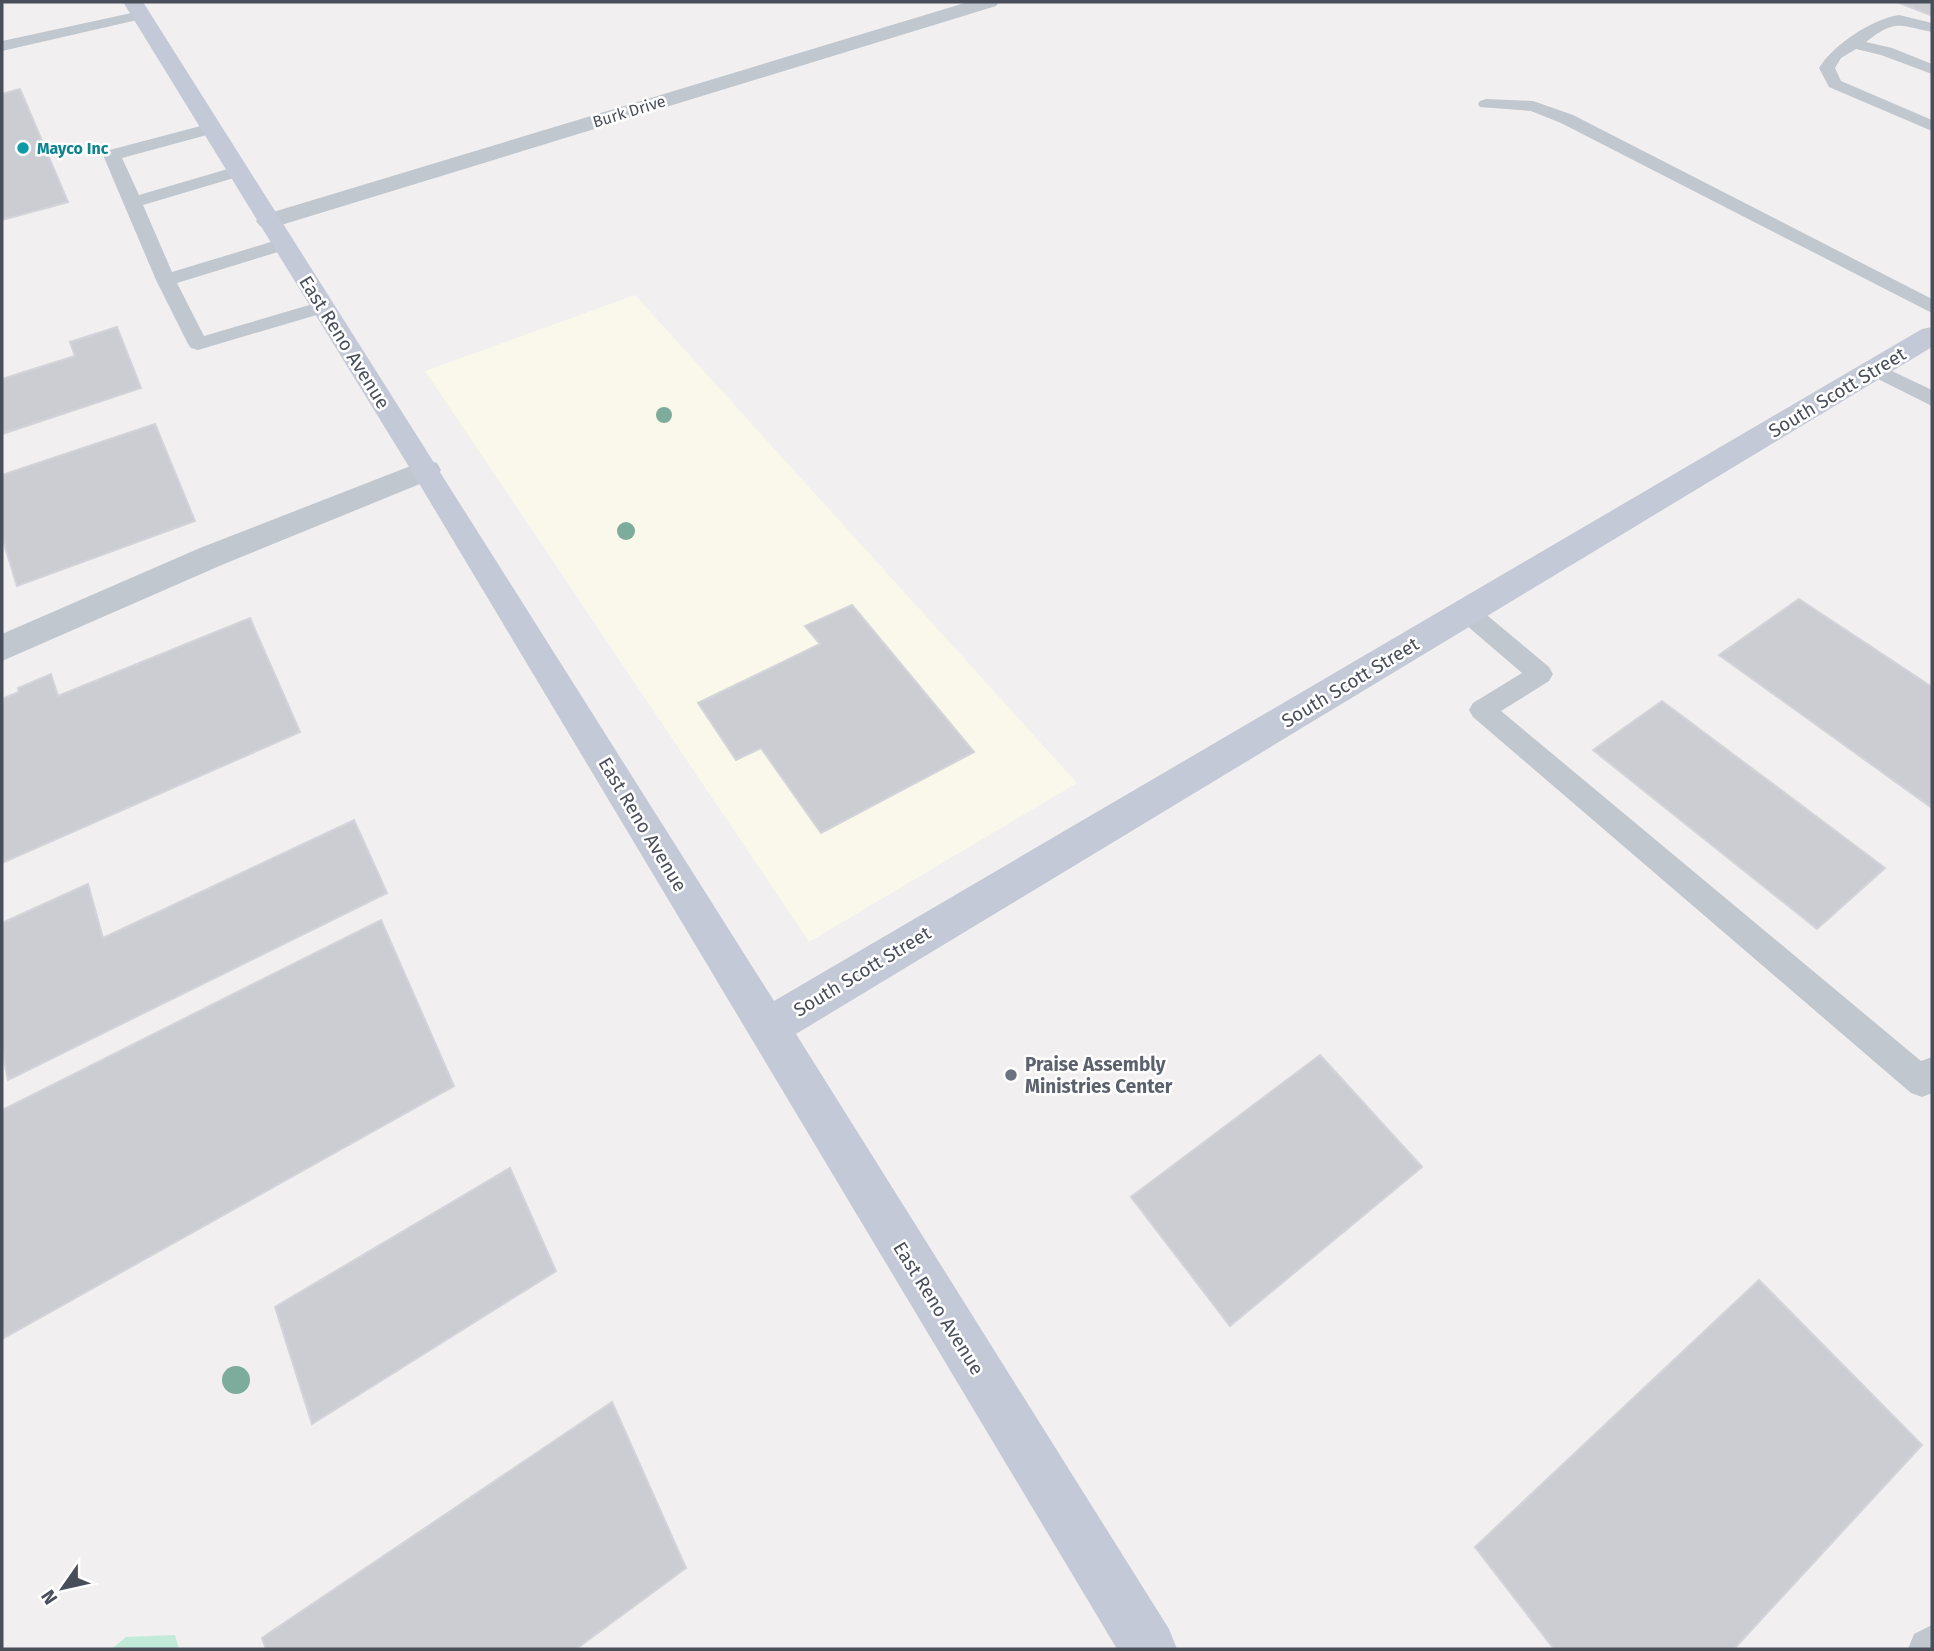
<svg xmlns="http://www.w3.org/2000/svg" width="1934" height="1651" viewBox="0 0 1934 1651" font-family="'Fira Sans',sans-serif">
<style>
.commercial{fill:#faf8ea}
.green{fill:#c1ebd8}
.building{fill:#cccdd3;stroke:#d3d4da;stroke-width:2}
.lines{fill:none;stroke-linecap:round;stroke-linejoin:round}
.lane{fill:#c0c7cf;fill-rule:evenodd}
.street{fill:#c0c7cf;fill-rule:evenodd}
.secondary{fill:#c3c9d6;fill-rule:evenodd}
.tree{fill:#7eac9c}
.culture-dot{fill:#0f9aa8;stroke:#fff;stroke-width:2.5}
.worship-dot{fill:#6b7280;stroke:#fff;stroke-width:2.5}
.labels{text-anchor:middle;stroke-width:5;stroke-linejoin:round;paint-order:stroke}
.far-street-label{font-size:16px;fill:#484f5b;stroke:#fff}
.far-culture-label{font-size:16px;font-weight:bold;fill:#0d838f;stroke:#fff;text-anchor:start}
.street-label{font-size:19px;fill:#484f5b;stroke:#fff}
.worship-label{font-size:19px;font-weight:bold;fill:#5b616d;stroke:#fff;text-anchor:start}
</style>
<rect width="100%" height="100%" fill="#f1efef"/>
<path class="commercial" d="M635,295L1077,783L809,942L425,371Z"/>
<path class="green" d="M175,1635L179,1649H112L126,1637Z"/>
<g class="building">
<path d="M1897,2H1932V14L1930,15Z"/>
<path d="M20,89L68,202L2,220V94Z"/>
<path d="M117,327L141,388L2,434V379L75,356L70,342Z"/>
<path d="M155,424L195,521L17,586L2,537V475Z"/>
<path d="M1799,599L1932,687V808L1719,655Z"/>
<path d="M852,605L974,752L821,833L761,748L736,760L698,703L820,644L805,626Z"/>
<path d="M250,618L300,732L2,863V699L19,692L18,688L51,674L58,696Z"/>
<path d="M1662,701L1885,868L1817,929L1593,750Z"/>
<path d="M354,820L387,893L8,1080L2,1050V923L88,884L103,938Z"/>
<path d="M381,920L454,1086L2,1339V1110Z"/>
<path d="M1320,1055L1422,1167L1230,1326L1131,1197Z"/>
<path d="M510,1168L556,1271L312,1424L275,1307Z"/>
<path d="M1759,1280L1922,1445L1734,1649H1554L1475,1547Z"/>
<path d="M612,1402L686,1568L576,1649H266L262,1638Z"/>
</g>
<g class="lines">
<g class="lane">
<path d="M141,11L148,15L146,18L2,51V41Z"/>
<path d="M1899,15L1932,23V32C1899,25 1895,19 1866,42L1892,48L1932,64V74L1881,55L1856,49L1841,58L1835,68L1841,81L1932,120V131L1829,87L1819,68C1833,45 1872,19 1899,15Z"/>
<path d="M1486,99L1533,101L1573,115L1932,299V313L1561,123L1531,111L1480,107L1478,104L1480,101Z"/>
<path d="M212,123L220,128L218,132L122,158L139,195L238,166L247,171L244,175L143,205L172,272L284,238L293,244L291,248L177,283L204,336L323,301L333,307L330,311L198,350L191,348L188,344L156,280L103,155L106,151Z"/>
<path d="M1875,363L1932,390V406L1868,374L1865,369L1868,364Z"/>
<path d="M1467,603L1476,606L1549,667L1553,674L1549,681L1501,711L1921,1061L1932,1057V1093L1922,1097L1911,1093L1473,717L1469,710L1473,703L1522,673L1458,618L1455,612L1458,606Z"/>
<path d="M1932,1625V1649H1908L1914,1634Z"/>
</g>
<g class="street">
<path d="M968,2H999L996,6L278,226L269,229L260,226L256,221L260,216Z"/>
<path d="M426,460L437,463L441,470L437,477L224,564L2,661V634L200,548Z"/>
</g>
<path class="secondary" d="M123,2H143L774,1001L1922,329L1932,327V347L796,1034L1169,1629L1177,1649H1117L411,470Z"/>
</g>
<g class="tree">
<circle cx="664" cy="415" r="8"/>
<circle cx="626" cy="531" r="9"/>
<circle cx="236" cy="1380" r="14"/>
</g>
<circle class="culture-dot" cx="23" cy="148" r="7"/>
<circle class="worship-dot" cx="1011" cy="1075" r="7"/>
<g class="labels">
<g class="far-street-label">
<text transform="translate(629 111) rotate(-17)" y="6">Burk Drive</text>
</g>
<g class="far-culture-label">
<text x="37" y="154">Mayco Inc</text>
</g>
<g class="street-label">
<text transform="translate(345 342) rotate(58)" y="7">East Reno Avenue</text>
<text transform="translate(1837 392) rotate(-31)" y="7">South Scott Street</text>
<text transform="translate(1350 682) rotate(-31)" y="7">South Scott Street</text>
<text transform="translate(643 824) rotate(59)" y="7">East Reno Avenue</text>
<text transform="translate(862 971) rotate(-31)" y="7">South Scott Street</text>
<text transform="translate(939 1308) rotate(58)" y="7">East Reno Avenue</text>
</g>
<g class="worship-label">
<text x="1025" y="1071">Praise Assembly<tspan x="1025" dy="22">Ministries Center</tspan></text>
</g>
</g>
<rect width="1934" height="1651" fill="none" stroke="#484f5b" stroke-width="7"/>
<g transform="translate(63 1588) rotate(236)" stroke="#ffffff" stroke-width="5" paint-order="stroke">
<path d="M0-5L12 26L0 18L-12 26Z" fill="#484f5b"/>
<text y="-10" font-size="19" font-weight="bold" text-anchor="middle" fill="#484f5b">N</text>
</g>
</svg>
